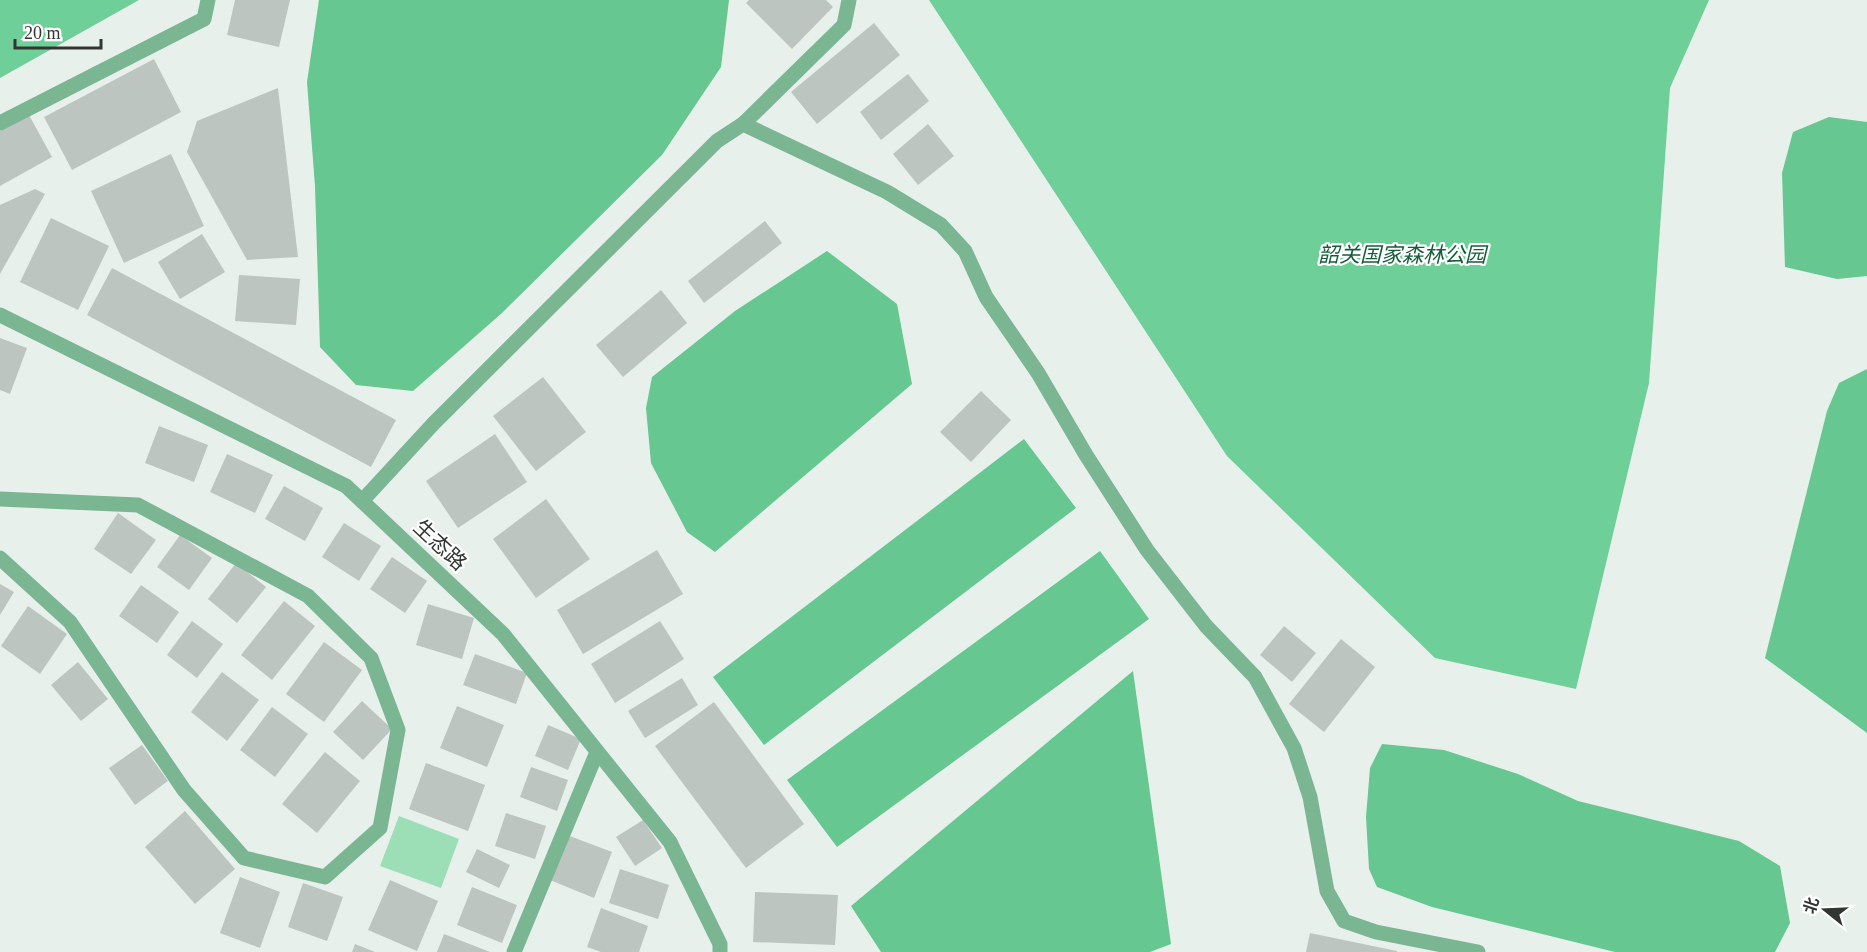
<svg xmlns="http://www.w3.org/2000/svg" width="1867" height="952" viewBox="0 0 1867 952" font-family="'Times New Roman','Noto Sans SC',serif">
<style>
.green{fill:#9cdfb6}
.forest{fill:#6ecf98}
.water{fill:#66c790}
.building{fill:#bdc5c0}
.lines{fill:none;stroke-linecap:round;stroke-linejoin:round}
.minor{stroke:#7ab692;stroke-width:15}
.tertiary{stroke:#7ab692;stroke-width:15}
.labels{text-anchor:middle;stroke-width:4.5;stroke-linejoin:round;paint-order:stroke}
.park-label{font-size:21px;font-style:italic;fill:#145d39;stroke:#fff}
.street-label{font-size:21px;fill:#323633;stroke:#fff}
</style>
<rect width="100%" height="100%" fill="#e8f0eb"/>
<path class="green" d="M399,816L459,839L441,888L380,866Z"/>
<g class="forest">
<path d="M0,0H139L0,78Z"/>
<path d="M929,0H1709L1670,88L1649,383L1576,689L1435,658L1227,456Z"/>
</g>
<g class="water">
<path d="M319,0H729L721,67L662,155L502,313L413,391L356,385L320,347L315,186L307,82Z"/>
<path d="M1829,117L1867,122V276L1837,279L1785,267L1782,173L1793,132Z"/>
<path d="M827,251L897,304L912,384L715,552L687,532L651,463L646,408L652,377L735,311Z"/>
<path d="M1867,369V733L1765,658L1827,411L1839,383Z"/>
<path d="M1024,439L1076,508L764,745L713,677Z"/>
<path d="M1100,551L1149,619L837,847L787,780Z"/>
<path d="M1133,671L1171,944L1150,952H881L851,906Z"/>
<path d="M1382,744L1444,750L1518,774L1578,801L1739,841L1780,866L1790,923L1775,952H1615L1432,907L1377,887L1369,869L1366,817L1370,768Z"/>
</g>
<g class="building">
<path d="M235,0H290L279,47L227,35Z"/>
<path d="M749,0H826L833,7L792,49L746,3Z"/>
<path d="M874,23L900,55L817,124L791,92Z"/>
<path d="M154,59L181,112L72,170L44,117Z"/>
<path d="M908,74L929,101L881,140L860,112Z"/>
<path d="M278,88L298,257L247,260L187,152L197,121Z"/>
<path d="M29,115L52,157L0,186V131Z"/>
<path d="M928,124L954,156L918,185L893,154Z"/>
<path d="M171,154L204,226L124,263L91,191Z"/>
<path d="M35,189L45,194L0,274V205Z"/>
<path d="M51,218L109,246L78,310L20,282Z"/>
<path d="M765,221L782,243L704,303L688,281Z"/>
<path d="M202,234L225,272L180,299L158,262Z"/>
<path d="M112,268L396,420L371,467L87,315Z"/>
<path d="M239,275L300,279L296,325L235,321Z"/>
<path d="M661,290L687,323L623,377L596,345Z"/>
<path d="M0,338L27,348L10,394L0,390Z"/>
<path d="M543,377L586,432L536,471L493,416Z"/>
<path d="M981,391L1011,420L971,462L940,432Z"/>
<path d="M159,426L208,445L194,482L145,463Z"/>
<path d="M495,434L527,482L458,528L426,481Z"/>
<path d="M227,454L273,475L255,513L210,492Z"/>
<path d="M284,486L323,508L305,541L265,519Z"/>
<path d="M546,499L590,559L536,598L493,539Z"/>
<path d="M118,513L156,540L131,574L94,549Z"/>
<path d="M344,523L381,546L359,581L322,557Z"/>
<path d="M180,535L212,558L189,590L157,567Z"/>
<path d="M657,550L683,594L583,654L557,610Z"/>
<path d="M392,557L427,581L405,613L370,589Z"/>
<path d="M236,563L266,587L237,623L208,599Z"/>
<path d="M0,584L14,592L0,615Z"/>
<path d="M141,585L179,612L157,643L119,616Z"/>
<path d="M284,601L315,626L272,680L241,655Z"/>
<path d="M428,604L474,618L462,659L416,645Z"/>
<path d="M28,606L67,634L40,674L1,646Z"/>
<path d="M192,621L223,644L197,678L167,655Z"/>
<path d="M660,621L684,659L615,703L591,664Z"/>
<path d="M1284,626L1316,653L1292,682L1260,655Z"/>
<path d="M1341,639L1375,667L1324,732L1289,704Z"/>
<path d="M324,642L362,670L324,722L286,694Z"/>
<path d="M475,654L527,673L516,704L463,685Z"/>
<path d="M78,662L108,699L81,721L51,685Z"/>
<path d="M222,672L259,700L227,741L191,712Z"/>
<path d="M682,678L698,705L645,738L628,711Z"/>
<path d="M362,701L392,729L363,760L333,732Z"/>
<path d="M714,702L804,824L746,868L655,746Z"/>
<path d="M457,706L504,725L487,767L440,748Z"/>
<path d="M272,707L308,734L275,777L240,750Z"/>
<path d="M548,725L581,739L568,770L535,756Z"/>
<path d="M142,745L168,781L135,805L109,768Z"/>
<path d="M325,752L360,781L317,833L282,804Z"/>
<path d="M426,763L485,785L468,831L409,809Z"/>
<path d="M531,767L568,780L557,811L520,797Z"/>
<path d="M185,811L235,869L195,904L145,847Z"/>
<path d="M506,813L546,826L535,859L495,846Z"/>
<path d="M643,820L662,848L635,866L616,837Z"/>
<path d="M567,835L612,852L594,898L550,880Z"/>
<path d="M477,849L510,865L499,888L466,872Z"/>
<path d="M620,869L669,885L658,919L609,903Z"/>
<path d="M240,877L280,892L260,948L220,933Z"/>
<path d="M390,880L438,901L417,951L368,930Z"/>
<path d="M303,883L343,897L327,941L288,927Z"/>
<path d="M472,887L517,905L502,943L457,925Z"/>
<path d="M755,892L838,895L835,945L753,942Z"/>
<path d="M601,908L648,926L639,952H601L587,947Z"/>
<path d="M1310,933L1397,951V952H1306Z"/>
<path d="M444,934L490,952H437Z"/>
<path d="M355,944L375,952H352Z"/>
</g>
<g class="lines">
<g class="minor">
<path d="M0,123L204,19L208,0"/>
<path d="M743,124L844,25L849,0"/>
<path d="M0,499L138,505L308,596L371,658L398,730L380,828L325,877L244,858L184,790L70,622L0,558"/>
<path d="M362,501L434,423L717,141L743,124L887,192L941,225L965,251L986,297L1038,373L1086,455L1147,550L1206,626L1255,677L1294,748L1310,797L1327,891L1344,921L1376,932L1478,952"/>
<path d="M514,952L597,752"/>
</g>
<path class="tertiary" d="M0,315L346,486L503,634L670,842L720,944V952"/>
</g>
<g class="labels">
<g class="park-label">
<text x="1402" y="262">韶关国家森林公园</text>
</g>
<g class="street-label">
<text transform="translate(440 545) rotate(43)" y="7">生态路</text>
</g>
</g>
<g transform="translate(1825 910) rotate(288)" stroke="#ffffff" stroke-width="4.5" paint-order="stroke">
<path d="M0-4.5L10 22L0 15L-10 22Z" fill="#323633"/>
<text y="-9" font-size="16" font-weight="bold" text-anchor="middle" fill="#323633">北</text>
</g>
<path d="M15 39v9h86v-9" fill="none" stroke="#323633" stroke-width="3"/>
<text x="24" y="39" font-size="18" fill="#323633" stroke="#ffffff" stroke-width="4.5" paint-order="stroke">20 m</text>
</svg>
